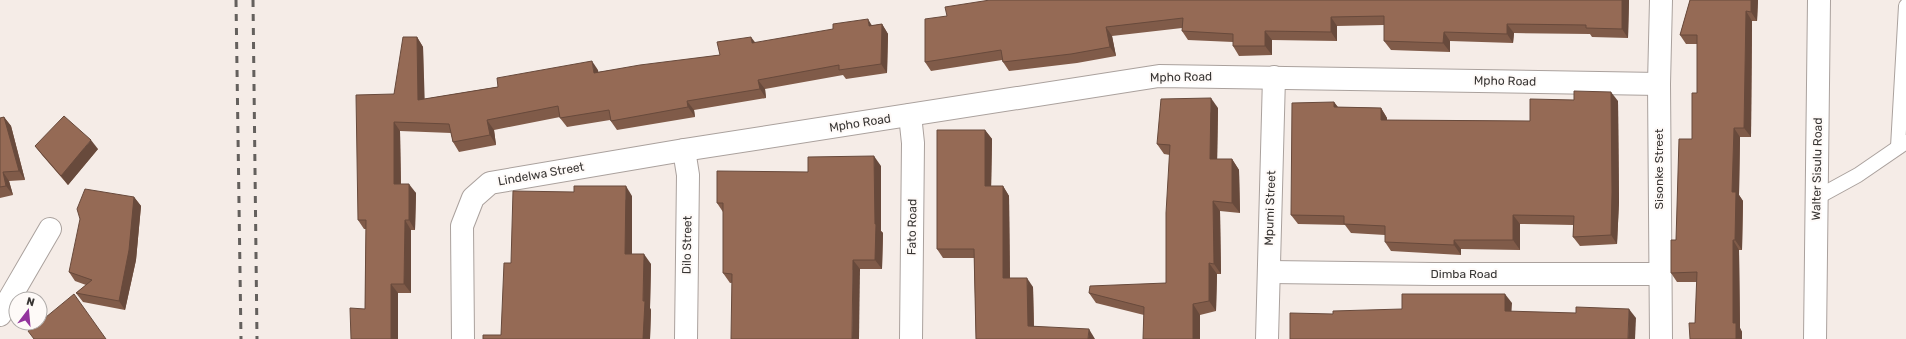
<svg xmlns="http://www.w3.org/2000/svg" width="1906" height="339" viewBox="0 0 1906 339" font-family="Rubik,sans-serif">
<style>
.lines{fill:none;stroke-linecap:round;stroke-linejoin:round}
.service-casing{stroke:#aaa19d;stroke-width:16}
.minor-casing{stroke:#aaa19d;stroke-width:24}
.tertiary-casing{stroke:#aaa19d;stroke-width:24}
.service{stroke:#fff;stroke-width:14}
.minor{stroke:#fff;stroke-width:22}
.tertiary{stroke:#fff;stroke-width:22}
.rail{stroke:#64605d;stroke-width:3;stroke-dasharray:7 7;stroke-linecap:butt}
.wall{fill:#805b49}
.shaded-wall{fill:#684a3c}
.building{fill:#956a55;stroke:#684a3c}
.labels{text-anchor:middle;stroke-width:4;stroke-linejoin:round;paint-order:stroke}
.street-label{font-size:12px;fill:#383533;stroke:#fefaf8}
</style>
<rect width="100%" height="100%" fill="#f5ece7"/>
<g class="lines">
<g class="service-casing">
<g id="service">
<path d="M1898,147L1906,6"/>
<path d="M1816,198L1858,175L1906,142"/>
</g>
</g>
<g class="minor-casing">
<g id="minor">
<path d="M910,115L913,143L911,339"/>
<path d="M684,150L688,175L686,339"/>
<path d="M1269,272L1434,274H1660"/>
<path d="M0,315L50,229"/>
<path d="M463,339L462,226L473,198L490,183L684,150L1159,76L1659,84"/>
<path d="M1267,339L1274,77"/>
<path d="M1661,339L1659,84L1661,0"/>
</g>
</g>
<g class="tertiary-casing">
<path id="tertiary" d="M1815,339L1819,0"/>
</g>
<use href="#service" class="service"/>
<use href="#minor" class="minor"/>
<use href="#tertiary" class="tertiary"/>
<g class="rail">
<path d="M236,0L241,339"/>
<path d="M253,0L257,339"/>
</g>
</g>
<g class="wall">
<path d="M1629,0L1628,38L1592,37L1590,34L1514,33L1513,43L1450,41V52L1391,50L1384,41V25L1337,26V41L1272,40V55L1239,56L1233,46V42L1188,40L1182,31V28L1112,36L1116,56L1077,63L1009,71L1003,62L1002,60L931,71L925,62L947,16Z"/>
<path d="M1690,0H1758L1757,21H1752L1751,137H1740L1739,195L1743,201L1742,250H1739L1740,328L1742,332V339H1690L1695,323L1697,282H1677L1671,273L1692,139L1697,93V44H1686L1680,35Z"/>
<path d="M882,24L888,34L887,73L846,79L843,75L765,89L766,98L694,110L695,117L617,130L610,120L567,127L560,118V117L494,130L496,145L459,152L453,142L451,133L400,131L401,184L416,193L415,230H411V293H398V339H351L365,309L366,229H364L358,220L394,94L417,37L423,47L424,99L598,70V72L720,55L755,43Z"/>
<path d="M1618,101L1619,202L1617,244L1580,246L1573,237V225L1520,224V250L1461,249V255L1391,251L1385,242V235L1351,233L1345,225L1298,224L1291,215L1334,102L1338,107L1381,108L1387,118V120L1530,121Z"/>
<path d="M1218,108L1217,159H1232L1239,170L1240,213L1220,211L1221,274H1217L1216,311L1200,315H1144L1096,303L1089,293L1166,283L1170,155L1164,154L1157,144Z"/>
<path d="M4,117L11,126L25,180L9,181L13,195L0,198V118Z"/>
<path d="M985,130L992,139L991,186H1003L1009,196L1010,278L1033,287L1034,326L1095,339H976L974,258H943L937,249Z"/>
<path d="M35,146L98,149L68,185L42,155Z"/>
<path d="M881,166V231L883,233L882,269H860L730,283L723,273V212L717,203L808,172Z"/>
<path d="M632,196V254L651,264L650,308L651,310L650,339H483L501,335L511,263Z"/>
<path d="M134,197L141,206L136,260L125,310L83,302L76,293L86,285L75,281L69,272Z"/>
</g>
<g class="shaded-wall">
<path d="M1622,0H1629L1628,38L1622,29Z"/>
<path d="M1751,0H1758L1757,21L1751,12Z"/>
<path d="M1746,11L1752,21L1751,137L1744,128Z"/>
<path d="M1331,17L1337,26V41L1331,32Z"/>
<path d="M868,19L874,29L869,26Z"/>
<path d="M882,24L888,34L887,73L881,64Z"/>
<path d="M1507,24L1514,33L1513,43L1507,34Z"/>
<path d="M1106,27L1112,36L1116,56L1110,47Z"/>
<path d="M1265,31L1272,40V55L1265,46Z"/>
<path d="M1444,32L1450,41V52L1443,43Z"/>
<path d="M417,37L423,47L425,109L418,100Z"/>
<path d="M751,37L758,46L752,43Z"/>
<path d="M592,61L598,70L600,82L594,73Z"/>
<path d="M758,80L765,89L766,98L760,89Z"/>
<path d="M1611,92L1618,101L1619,202L1617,244L1611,235Z"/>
<path d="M1211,98L1218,108L1217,170L1210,159Z"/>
<path d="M687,101L694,110L695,117L688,107Z"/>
<path d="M1334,102L1341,112L1334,107Z"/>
<path d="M1381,108L1387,118V129L1381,120Z"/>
<path d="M4,117L11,126L25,180L19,171Z"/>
<path d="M487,120L494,130L496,145L490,135Z"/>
<path d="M394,122L400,131L401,193L394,184Z"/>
<path d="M1734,128L1740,137L1739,195L1743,201L1742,250L1735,240L1732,192Z"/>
<path d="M985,130L992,139L991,196L985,186Z"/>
<path d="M91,140L98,149L68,185L61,176Z"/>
<path d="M874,156L881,166V231L883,233L882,269L875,260Z"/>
<path d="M1232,159L1239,170L1240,213L1232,203Z"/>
<path d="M3,172L9,181L13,195L6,186Z"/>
<path d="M409,184L416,193L415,230L409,220Z"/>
<path d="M626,186L632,196V263L625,254Z"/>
<path d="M1003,186L1009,196L1010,287L1003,278Z"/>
<path d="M134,197L141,206L136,260L125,310L119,301Z"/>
<path d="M1213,201L1220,211L1221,274L1214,264Z"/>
<path d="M1513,215L1520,224V250L1513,240Z"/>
<path d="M405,220L411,230V293L404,284Z"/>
<path d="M1454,240L1461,249V255L1454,245Z"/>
<path d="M1733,240L1739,250L1740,328L1742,332V339H1736L1733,323Z"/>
<path d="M644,254L651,264L650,308L651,310L650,339H643Z"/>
<path d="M853,260L860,269L859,339H852Z"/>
<path d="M1209,263L1217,274L1216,311L1209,301Z"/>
<path d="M1027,278L1033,287L1034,335L1028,326Z"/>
<path d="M391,284L398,293V339H391Z"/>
<path d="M1505,294L1512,303L1511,320L1505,311Z"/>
<path d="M1193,304L1200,315V339H1193Z"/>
<path d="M1629,309L1636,318L1635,339H1628Z"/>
<path d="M1089,329L1095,339H1088Z"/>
</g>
<g class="building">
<path d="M990,0H1622V29L1586,28V25L1507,24V34L1444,32L1443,43L1384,41V16L1331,17V32L1265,31V46H1233V34L1182,31L1183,18L1106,27L1110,47L1071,54L1003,62L1001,50L925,62V19L947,16L945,7Z"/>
<path d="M1690,0H1751V12L1746,11L1744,128H1734L1732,192H1736L1735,240H1733V323H1736V339H1690L1689,323H1695L1697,272L1671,273V240H1676L1679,139H1692V93H1697V35H1680Z"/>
<path d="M868,19L869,26L882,24L881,64L839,70V65L758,80L760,89L687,101L688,107L611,121L609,110L560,118L558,106L487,120L490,135L453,142L449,124L394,122V184H409V220H405L404,284H391V339H351L350,308L365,309L366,220H358L356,95L394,94L403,37H417L418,100L498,87L497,78L592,61L594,73L640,65L720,55L717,42L751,37L752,43L833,29V24Z"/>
<path d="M1574,91L1611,92L1612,192L1611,235L1573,237L1574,216L1513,215V240H1454V245L1385,242V226L1344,224V216L1291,215L1292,103L1334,102V107L1381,108V120L1530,121V99L1574,100Z"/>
<path d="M1211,98L1210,159H1232V203L1213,201L1214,264L1209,263V301L1193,304V339H1143L1144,307L1089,293L1090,286L1166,283V213L1170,145L1157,144L1161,99Z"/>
<path d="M64,116L91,140L61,176L35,146Z"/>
<path d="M4,117L19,171L3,172L6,186L0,187V118Z"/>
<path d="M937,130H985V186H1003V278H1027L1028,326L1089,329L1088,339H976L974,249H937Z"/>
<path d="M874,156L875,224H876L875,260H853L852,339H731L732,274L723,273V203H717V171L808,172V157Z"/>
<path d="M574,186H626L625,254H644L643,301H645L643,339H483V335H501L504,263H511L513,191L574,192Z"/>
<path d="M85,189L134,197L129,250L119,301L76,293L92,280L69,272L80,219L77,209Z"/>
<path d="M74,294L106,339H34L28,331L38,323H40V322Z"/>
<path d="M1402,294H1505V311L1576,313V307L1629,309L1628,339H1290V313L1333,314V311L1402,309Z"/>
</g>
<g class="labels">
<g class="street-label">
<text transform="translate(1181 77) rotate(-1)" y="4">Mpho Road</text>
<text transform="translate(1505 81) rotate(1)" y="4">Mpho Road</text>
<text transform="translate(860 123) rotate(-9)" y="4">Mpho Road</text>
<text transform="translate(1659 169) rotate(-90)" y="4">Sisonke Street</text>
<text transform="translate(1817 169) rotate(-89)" y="4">Walter Sisulu Road</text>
<text transform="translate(541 174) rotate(-10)" y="4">Lindelwa Street</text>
<text transform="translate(1270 208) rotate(-88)" y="4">Mpumi Street</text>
<text transform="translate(912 227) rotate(-89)" y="4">Fato Road</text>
<text transform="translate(687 245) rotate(-89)" y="4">Dilo Street</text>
<text x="1464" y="278">Dimba Road</text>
</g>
</g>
<g transform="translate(28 311) rotate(16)"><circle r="19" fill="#fefaf8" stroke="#afaba9"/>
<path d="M0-3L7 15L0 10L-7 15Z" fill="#93349d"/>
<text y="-6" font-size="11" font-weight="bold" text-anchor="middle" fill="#383533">N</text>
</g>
</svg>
